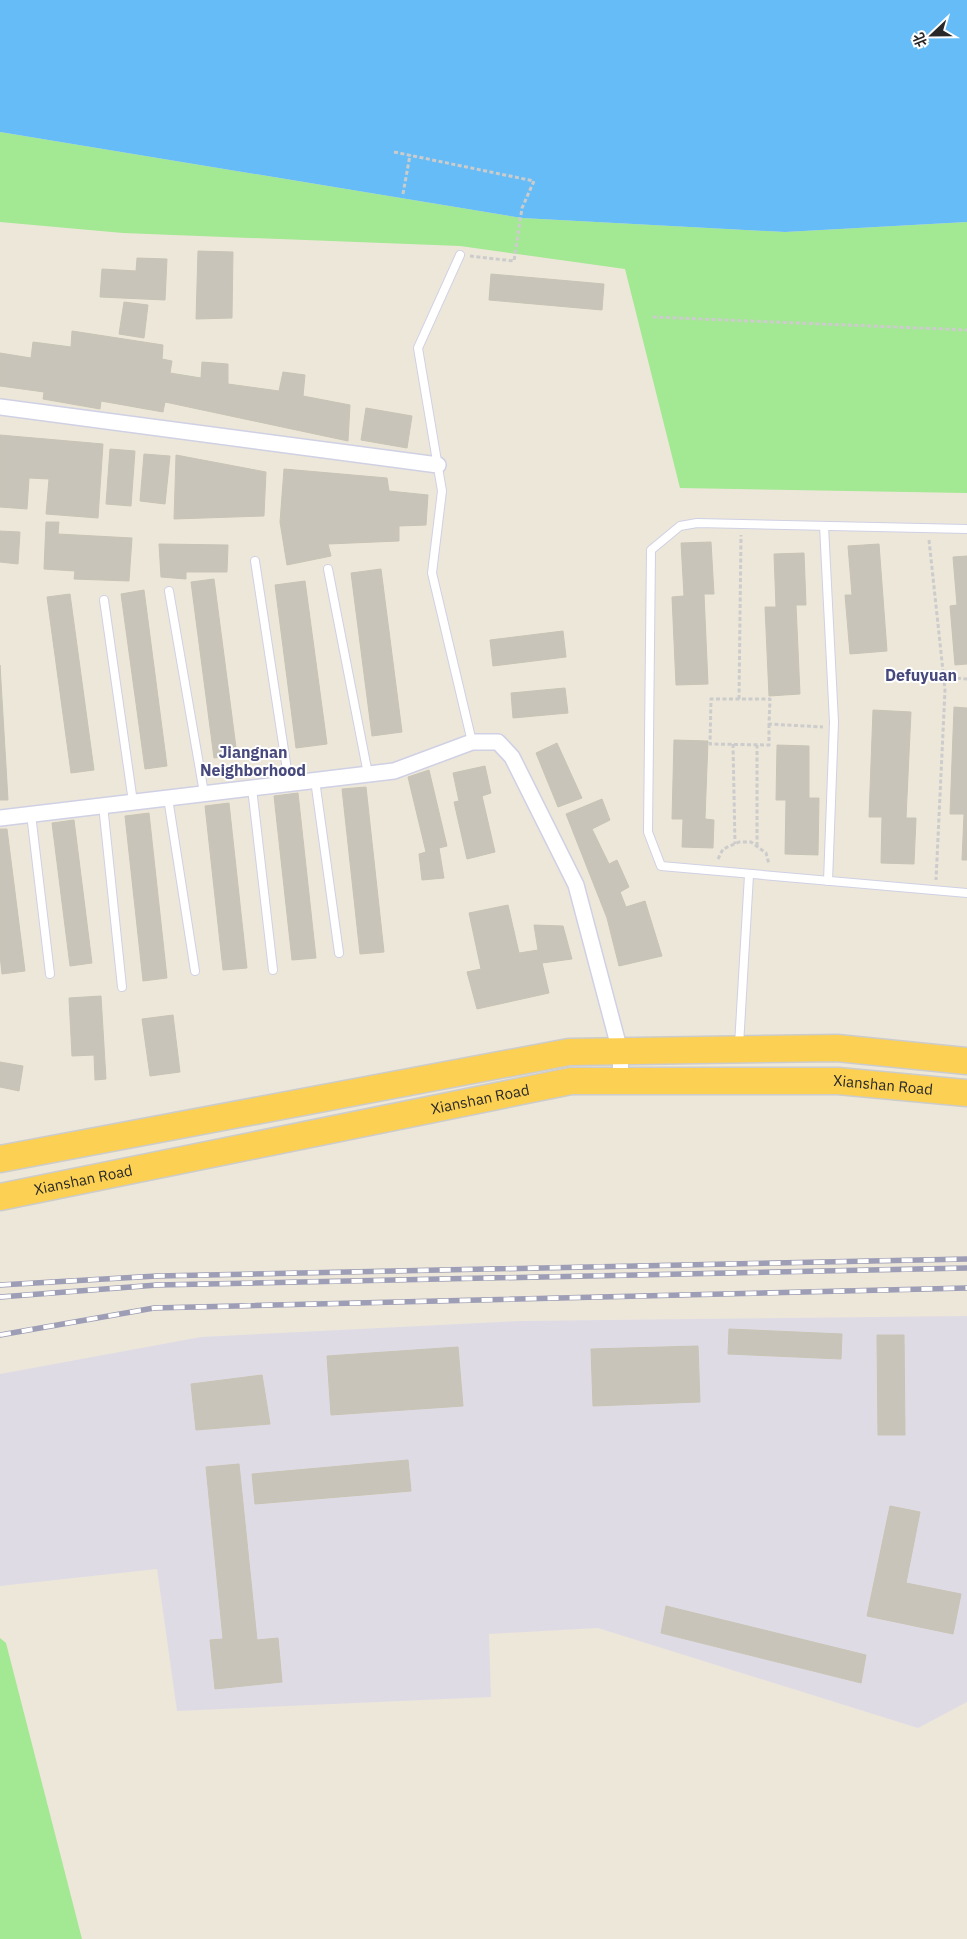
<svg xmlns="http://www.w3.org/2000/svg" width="967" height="1939" viewBox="0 0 967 1939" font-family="'IBM Plex Sans','Noto Sans SC',sans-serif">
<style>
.industrial{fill:#dfdbe5}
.green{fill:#a3e892}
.water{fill:#65bcf7}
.building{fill:#c8c4ba;stroke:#c8c4b4}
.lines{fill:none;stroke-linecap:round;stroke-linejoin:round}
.service-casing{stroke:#cfd0e4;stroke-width:10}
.minor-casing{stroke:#cfd0e4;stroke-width:18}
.trunk-casing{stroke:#ccc;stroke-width:29}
.path{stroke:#ccc;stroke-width:3;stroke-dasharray:4 2.5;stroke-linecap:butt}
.service{stroke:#fff;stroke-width:8}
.minor{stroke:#fff;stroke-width:15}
.trunk{stroke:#fcd052;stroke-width:26}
.rail-casing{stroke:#9d9db5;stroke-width:5.5}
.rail{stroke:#fff;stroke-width:4;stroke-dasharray:11;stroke-linecap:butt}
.labels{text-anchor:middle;stroke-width:4;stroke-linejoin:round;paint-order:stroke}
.street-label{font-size:15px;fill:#292929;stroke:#fff}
.neighbourhood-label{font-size:16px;font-weight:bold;fill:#47497d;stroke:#fff}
</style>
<rect width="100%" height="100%" fill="#ede7da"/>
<path class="industrial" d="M967,1316V1702L918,1728L598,1628L489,1634L491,1697L177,1711L157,1569L0,1586V1374L201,1337L519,1321Z"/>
<g class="green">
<path d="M0,132L522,218L785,232L967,222V493L680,488L625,269L460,246L123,233L0,222Z"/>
<path d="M0,1638L6,1643L82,1939H0Z"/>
</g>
<path class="water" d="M0,0H967V222L785,232L522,218L0,132Z"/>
<g class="building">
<path d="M198,251L233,252L232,318L196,319Z"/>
<path d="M137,258L167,259L165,300L100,297L102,269L136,271Z"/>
<path d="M491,274L604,284L602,310L489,300Z"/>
<path d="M124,302L148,305L144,338L119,334Z"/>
<path d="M72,331L163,345L162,359L172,361L170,373L201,378L202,362L228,364V384L279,391L283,372L305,375L303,396L350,405L348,441L165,402L163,412L101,401L100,409L43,399L44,392L0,386V353L31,358L33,342L71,347Z"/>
<path d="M366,408L412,416L407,448L361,440Z"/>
<path d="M0,435L103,444L98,518L46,514L49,479L29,478L27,509L0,507Z"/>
<path d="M110,449L135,451L131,506L106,504Z"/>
<path d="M144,454L170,456L165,504L140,501Z"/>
<path d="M176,455L266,472L264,516L174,519Z"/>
<path d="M284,469L387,478L389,491L428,495L426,525L399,526V541L328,544L331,556L287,565L280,522Z"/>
<path d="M46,522H59L58,534L132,538L129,581L74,579L75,571L44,569Z"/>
<path d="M0,531L20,532L18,564L0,562Z"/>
<path d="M711,542L714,594H704L708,684L676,685L672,597L684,596L681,543Z"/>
<path d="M159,544L228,545L227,572H186V579L161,577Z"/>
<path d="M879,544L887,651L850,654L845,595H852L848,546Z"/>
<path d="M804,553L806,605H796L800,694L769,696L765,607H776L774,554Z"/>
<path d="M967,556V664L955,665L950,606L957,605L953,557Z"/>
<path d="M381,569L402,732L372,736L351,573Z"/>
<path d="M214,579L237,755L214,758L191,582Z"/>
<path d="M305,581L327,744L296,748L275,585Z"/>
<path d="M144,590L167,766L145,769L121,594Z"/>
<path d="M70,594L94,770L71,773L47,597Z"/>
<path d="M563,631L566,657L493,666L490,640Z"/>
<path d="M0,665L8,800H0Z"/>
<path d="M565,688L568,713L513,718L511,693Z"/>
<path d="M954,707L967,708V860H962L964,814H950Z"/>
<path d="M873,710L911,712L906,818H916L914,864L881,863L882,817H869Z"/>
<path d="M674,740L708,741L705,819L714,820L713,848L682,847L683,819H672Z"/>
<path d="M557,743L582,798L558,807L536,753Z"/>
<path d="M777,745L809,746V798H819L818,855L785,854L786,800H776Z"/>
<path d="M485,766L491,793L482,796L495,852L467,859L454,802L459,801L453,773Z"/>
<path d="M429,770L447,846L439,848L444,878L422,880L419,854L426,852L408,777Z"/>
<path d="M366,787L384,952L360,954L342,789Z"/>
<path d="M298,793L316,958L292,960L274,796Z"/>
<path d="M602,799L610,820L592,829L609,864L617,860L629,887L620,892L626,907L645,901L662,956L619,966L607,918L566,814Z"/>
<path d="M229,803L247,968L223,970L205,806Z"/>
<path d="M149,813L167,978L143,981L125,816Z"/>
<path d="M74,820L92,963L70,966L52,823Z"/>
<path d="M0,829H7L25,971L2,974L0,955Z"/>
<path d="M508,905L519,953L538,950L534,925L563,926L572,959L542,963L549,993L477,1009L467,972L481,969L469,913Z"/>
<path d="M101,996L106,1079L95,1080L94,1055L72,1056L69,998Z"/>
<path d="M173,1015L180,1072L150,1076L142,1019Z"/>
<path d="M0,1062L23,1066L19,1091L0,1087Z"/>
<path d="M729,1329L842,1334L841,1359L728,1354Z"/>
<path d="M877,1335H904L905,1435H878Z"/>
<path d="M698,1346L700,1402L593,1406L591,1349Z"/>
<path d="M458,1347L463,1406L331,1415L327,1356Z"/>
<path d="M262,1375L270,1424L196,1430L191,1384Z"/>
<path d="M408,1460L411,1491L255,1504L252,1474Z"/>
<path d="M239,1464L257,1640L278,1638L282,1682L215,1689L210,1640L223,1639L206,1467Z"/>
<path d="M890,1506L920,1512L906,1583L961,1594L953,1634L867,1616Z"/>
<path d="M666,1606L866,1655L861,1683L661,1633Z"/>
</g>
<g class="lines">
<g class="service-casing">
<g id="service">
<path d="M460,255L418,348L442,491L432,573L472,742"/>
<path d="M824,526L834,722L828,881"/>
<path d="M967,529L697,523L680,526L651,550L648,832L661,866L967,893"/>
<path d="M255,561L289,783"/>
<path d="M328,569L368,774"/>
<path d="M169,591L204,793"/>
<path d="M104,600L133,802"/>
<path d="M315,780L339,953"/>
<path d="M252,788L273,970"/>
<path d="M168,798L195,971"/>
<path d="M103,805L122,987"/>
<path d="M31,814L50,974"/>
<path d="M739,1045L749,875"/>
</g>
</g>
<g class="minor-casing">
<g id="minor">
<path d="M0,407L438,465"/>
<path d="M0,818L394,771L472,742H498L512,757L576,885L620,1051L621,1081"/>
</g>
</g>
<g class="trunk-casing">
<g id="trunk">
<path d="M0,1159L569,1052L837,1048L967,1061"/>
<path id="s1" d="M0,1197L571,1081H838L967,1093"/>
</g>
</g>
<g class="path">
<path d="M394,152L534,181L522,208L514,261L470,256"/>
<path d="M403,194L410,155"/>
<path d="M653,317L967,330"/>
<path d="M929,540L945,690L936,880"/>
<path d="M944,677L967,679"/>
<path d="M739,699L741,535"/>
<path d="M769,724V745L710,744L711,699H770L769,724L823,727"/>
<path d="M733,744L735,844"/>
<path d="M757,846V745"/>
<path d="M718,859L723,849L739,842H751L766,853L769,864"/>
</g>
<use href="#service" class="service"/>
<use href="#minor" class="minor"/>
<use href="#trunk" class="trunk"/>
<g class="rail-casing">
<g id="rail">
<path d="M0,1285L157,1276L967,1259"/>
<path d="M0,1297L157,1285L967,1268"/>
<path d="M0,1335L154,1308L967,1288"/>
</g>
</g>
<use href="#rail" class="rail"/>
</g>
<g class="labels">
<g class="street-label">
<text dy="5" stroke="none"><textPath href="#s1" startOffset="895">Xianshan Road</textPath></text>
<text dy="5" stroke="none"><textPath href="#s1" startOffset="490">Xianshan Road</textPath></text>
<text dy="5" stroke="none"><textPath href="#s1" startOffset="85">Xianshan Road</textPath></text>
</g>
<g class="neighbourhood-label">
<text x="921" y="681">Defuyuan</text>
<text x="253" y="758">Jiangnan<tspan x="253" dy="18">Neighborhood</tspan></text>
</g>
</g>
<g transform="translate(932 35) rotate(248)" stroke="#ffffff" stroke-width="4" paint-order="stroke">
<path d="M0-4L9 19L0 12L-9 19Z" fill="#292929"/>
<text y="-8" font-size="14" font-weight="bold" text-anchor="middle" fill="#292929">北</text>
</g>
</svg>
